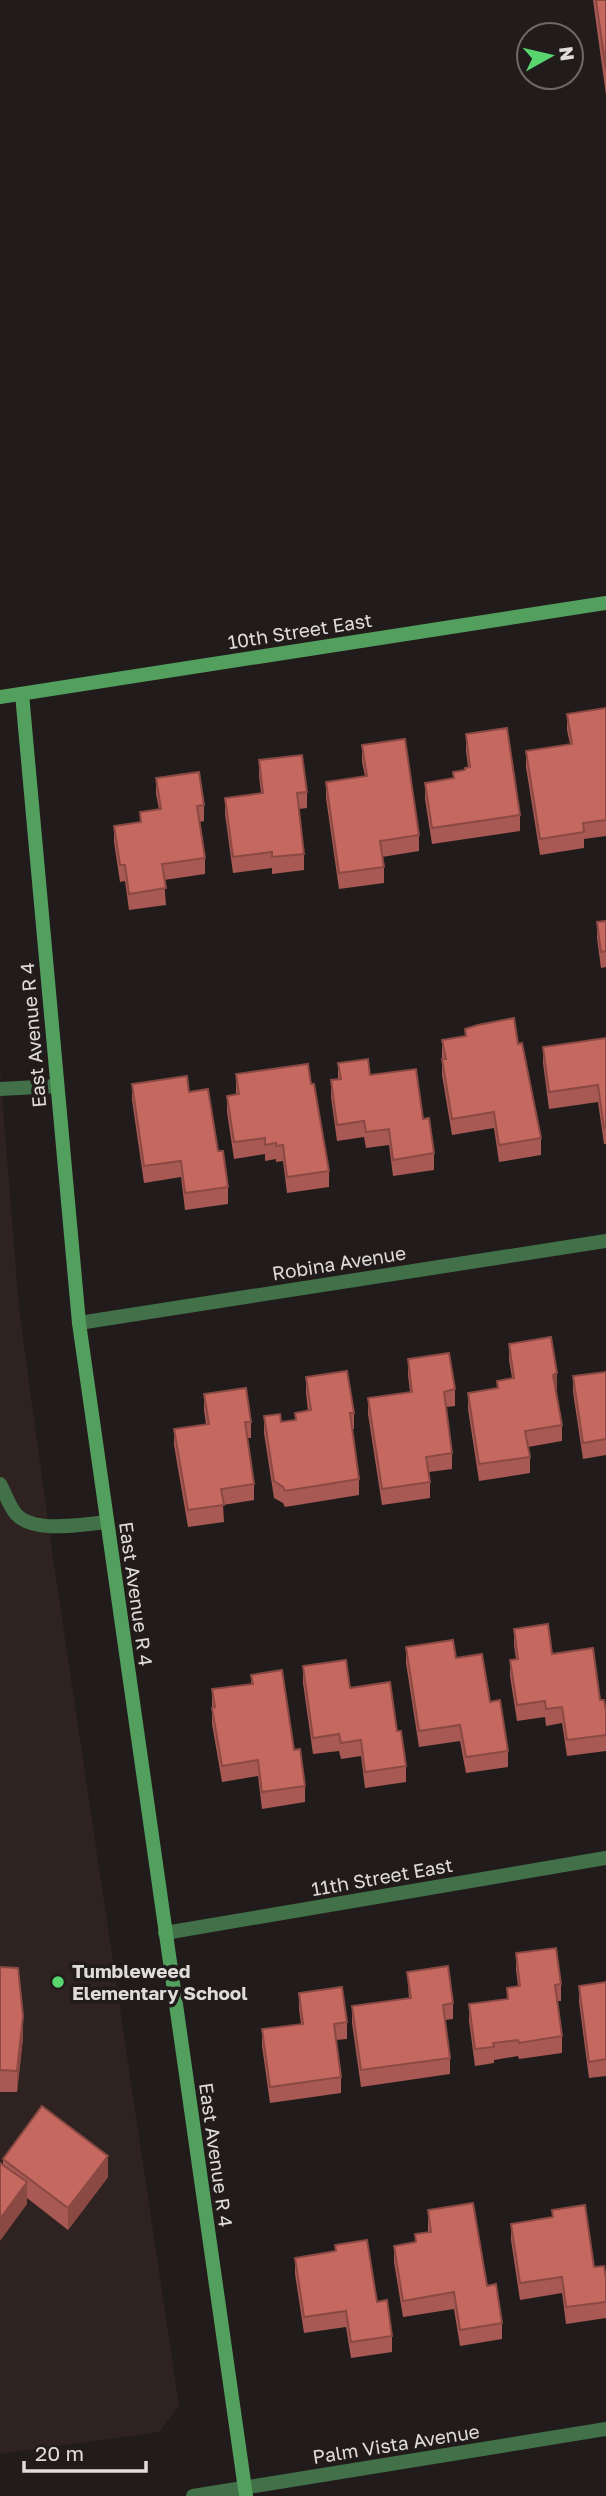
<svg xmlns="http://www.w3.org/2000/svg" width="606" height="2496" viewBox="0 0 606 2496" font-family="'Golos Text',sans-serif">
<style>
.built{fill:#2f2321}
.lines{fill:none;stroke-linecap:round;stroke-linejoin:round}
.lane{stroke:#427048;stroke-width:14}
.street{stroke:#427048;stroke-width:14}
.secondary{stroke:#539f5e;stroke-width:14}
.wall{fill:#a95953}
.shaded-wall{fill:#8a4943}
.building{fill:#c56860;stroke:#8a4943;stroke-width:2}
.poi-dot{fill:#58d56f;stroke:#211c1b;stroke-width:2.5}
.labels{text-anchor:middle;stroke-width:7;stroke-linejoin:round;paint-order:stroke}
.street-label{font-size:19px;fill:#e1dcdc;stroke:#211c1b}
.poi-label{font-size:19px;font-weight:bold;fill:#e1dcdc;stroke:#211c1b;text-anchor:start}
</style>
<rect width="100%" height="100%" fill="#211c1b"/>
<path class="built" d="M0,1070L19,1309L53,1558L179,2406L159,2432L0,2454Z"/>
<g class="lines">
<g class="lane">
<path d="M0,1089L57,1086"/>
<path d="M0,1484C5,1493 9,1506 16,1514C34,1534 83,1524 107,1522"/>
</g>
<g class="street">
<path d="M79,1323L606,1241"/>
<path d="M165,1933L606,1858"/>
<path d="M193,2496L606,2429"/>
</g>
<g class="secondary">
<path d="M22,694L79,1323L246,2496"/>
<path d="M0,697L606,603"/>
</g>
</g>
<g class="wall">
<path d="M593,0H606V95Z"/>
<path d="M606,708V836L584,839V848L540,855L526,767V751L570,744L567,730V714Z"/>
<path d="M466,734L520,815V831L432,844L425,799V783L453,778V772L465,770L468,767L466,751Z"/>
<path d="M362,745L419,835V851L382,857L384,867V883L339,889L326,798V782L365,776L362,762Z"/>
<path d="M259,760L307,792V808L299,809L304,854V870L272,874V868L233,873L225,814V798L261,793L259,776Z"/>
<path d="M156,778L204,805V821L200,822L205,858V874L164,880L166,905L129,910L125,881L120,882L114,842V826L140,822V812L159,809L156,794Z"/>
<path d="M606,921V967L601,968L597,938V922Z"/>
<path d="M465,1029L518,1044L541,1138V1155L499,1162L494,1128L452,1135L442,1075V1040L465,1036Z"/>
<path d="M606,1038V1144H604L598,1102L549,1109L543,1063V1047Z"/>
<path d="M338,1063L370,1075L423,1119L434,1153V1170L393,1176L389,1145L366,1148L364,1137L337,1141L331,1097V1080L338,1079Z"/>
<path d="M236,1074L311,1084L329,1171V1187L287,1193L283,1161L276,1162V1159L265,1161V1154L234,1159L227,1112V1096L236,1095Z"/>
<path d="M132,1084L189,1092L218,1151L228,1187V1204L185,1210L181,1177L144,1183L132,1100Z"/>
<path d="M509,1344L557,1390H556L562,1425V1441L528,1447L530,1457V1473L479,1481L468,1409V1393L497,1388V1381L512,1378L509,1360Z"/>
<path d="M408,1359L455,1389V1406L446,1407L452,1453V1469L429,1472L430,1482V1498L382,1505L368,1414V1398L410,1392L408,1375Z"/>
<path d="M606,1372V1455L583,1459L573,1392V1376Z"/>
<path d="M306,1377L354,1413V1429H352L359,1479V1495L285,1507L283,1503L274,1498L264,1433V1416L281,1422L295,1420V1413L308,1411L306,1393Z"/>
<path d="M204,1394L251,1422V1438H247L254,1484V1500L223,1505L224,1522L188,1527L174,1445V1429L206,1424L204,1410Z"/>
<path d="M514,1629L552,1654L600,1700L606,1711V1751L567,1756L562,1723L546,1726L545,1717L517,1721L510,1676V1660L516,1659L514,1645Z"/>
<path d="M406,1647L456,1658L490,1702L508,1751V1767L466,1773L460,1741L419,1747L406,1663Z"/>
<path d="M303,1666L350,1688L397,1731L406,1766V1782L365,1788L361,1756L341,1759L339,1751L313,1754L303,1683Z"/>
<path d="M251,1675L294,1750L305,1786V1802L262,1809L258,1776L222,1782L212,1724V1689L251,1684Z"/>
<path d="M516,1953L561,1984V2001H557L562,2036V2053L519,2059L518,2056L494,2060V2063L475,2066L469,2021V2004L507,1999V1988L518,1986L516,1970Z"/>
<path d="M0,1967L23,2038L17,2092H0Z"/>
<path d="M407,1972L453,2003V2019L445,2020L450,2058V2074L361,2087L352,2023V2006L409,1998Z"/>
<path d="M606,1982V2076L589,2078L579,2002V1986Z"/>
<path d="M299,1993L347,2022V2039L336,2040L341,2077V2093L270,2103L262,2046V2029L301,2024L299,2009Z"/>
<path d="M3,2159L108,2177L68,2230L27,2198V2204L3,2165Z"/>
<path d="M428,2210L487,2286L502,2323V2339L460,2346L454,2309L403,2317L394,2262V2246L415,2242V2234L428,2232Z"/>
<path d="M552,2210L594,2267L606,2278V2318L566,2324L562,2293L520,2300L511,2240V2224L552,2217Z"/>
<path d="M335,2245L377,2302L392,2336V2352L351,2358L346,2327L304,2333L295,2274V2258L335,2251Z"/>
</g>
<g class="shaded-wall">
<path d="M557,1373V1390L553,1391V1375Z"/>
<path d="M23,2016V2038L17,2092V2071Z"/>
<path d="M108,2156V2177L68,2230V2208Z"/>
<path d="M27,2182V2204L0,2241V2219Z"/>
</g>
<g class="building">
<path d="M596,0H606V70Z"/>
<path d="M606,708V820L583,823L584,832L540,839L526,751L572,744L567,714Z"/>
<path d="M507,728L520,815L432,828L425,783L454,778L453,772L465,770V768L470,767L466,734Z"/>
<path d="M405,739L419,835L380,841L384,867L339,873L326,782L367,776L362,745Z"/>
<path d="M302,755L307,792L297,793L304,854L272,857V852L233,857L225,798L263,793L259,760Z"/>
<path d="M199,772L204,805L197,806L205,858L162,864L166,888L129,894L125,865H120L114,826L141,822L140,812L161,809L156,778Z"/>
<path d="M606,921V951L601,952L597,922Z"/>
<path d="M514,1018L518,1044L522,1043L541,1138L499,1145L494,1112L452,1119L442,1059H446L442,1040L466,1036L465,1029L478,1025Z"/>
<path d="M606,1038V1127L604,1128L598,1085L549,1092L543,1047Z"/>
<path d="M368,1059L370,1075L416,1069L423,1119L429,1118L434,1153L393,1160L389,1129L366,1132L364,1121L337,1125L331,1080L341,1079L338,1063Z"/>
<path d="M308,1064L311,1084H314L329,1171L287,1177L283,1145L276,1146V1143L265,1145V1138L234,1142L227,1096L239,1094L236,1074Z"/>
<path d="M187,1076L189,1092L208,1089L218,1151H223L228,1187L185,1193L181,1161L144,1166L132,1084Z"/>
<path d="M551,1337L557,1373L553,1375L562,1425L525,1431L530,1457L479,1464L468,1393L498,1388L497,1381L514,1378L509,1344Z"/>
<path d="M449,1353L455,1389L444,1392L452,1453L426,1457L430,1482L382,1489L368,1398L412,1392L408,1359Z"/>
<path d="M347,1371L354,1413H350L359,1479L285,1491L283,1487L274,1481L264,1416L280,1414L281,1422L296,1420L295,1413L311,1410L306,1377Z"/>
<path d="M606,1372V1439L583,1443L573,1376Z"/>
<path d="M246,1388L251,1422H245L254,1484L221,1489L224,1505L188,1510L174,1429L209,1424L204,1394Z"/>
<path d="M548,1624L552,1654L593,1648L600,1700H604L606,1711V1735L567,1740L562,1707L546,1709L545,1701L517,1705L510,1660L518,1659L514,1629Z"/>
<path d="M453,1640L456,1658L482,1654L490,1702L500,1700L508,1751L466,1757L460,1725L419,1731L406,1647Z"/>
<path d="M346,1660L350,1688L390,1682L397,1731H401L406,1766L365,1772L361,1740L341,1743L339,1734L313,1738L303,1666Z"/>
<path d="M282,1670L294,1750L300,1749L305,1786L262,1792L258,1760L222,1766L212,1708L215,1707L212,1689L253,1684L251,1675Z"/>
<path d="M556,1948L561,1984L555,1985L562,2036L519,2043L518,2040L493,2043L494,2047L475,2049L469,2004L508,1999L507,1988L520,1986L516,1953Z"/>
<path d="M448,1966L453,2003L443,2005L450,2058L361,2070L352,2006L411,1998L407,1972Z"/>
<path d="M0,1967L18,1968L23,2016L17,2071L0,2070Z"/>
<path d="M606,1982V2059L589,2062L579,1986Z"/>
<path d="M342,1987L347,2022L334,2024L341,2077L270,2087L262,2029L303,2024L299,1993Z"/>
<path d="M42,2106L108,2156L68,2208L3,2159Z"/>
<path d="M0,2163L27,2182L0,2219Z"/>
<path d="M473,2203L487,2286L496,2284L502,2323L460,2330L454,2292L403,2301L394,2246L416,2242L415,2234L431,2232L428,2210Z"/>
<path d="M585,2205L594,2267L604,2266L606,2278V2302L566,2307L562,2277L520,2283L511,2224L553,2217L552,2210Z"/>
<path d="M367,2240L377,2302L387,2300L392,2336L351,2342L346,2311L304,2317L295,2258L336,2251L335,2245Z"/>
</g>
<circle class="poi-dot" cx="58" cy="1982" r="7"/>
<g class="labels">
<g class="street-label">
<text transform="translate(300 631) rotate(-9)" y="7">10th Street East</text>
<text transform="translate(33 1035) rotate(-95)" y="7">East Avenue R 4</text>
<text transform="translate(339 1263) rotate(-9)" y="7">Robina Avenue</text>
<text transform="translate(136 1594) rotate(82)" y="7">East Avenue R 4</text>
<text transform="translate(382 1877) rotate(-10)" y="7">11th Street East</text>
<text transform="translate(216 2155) rotate(82)" y="7">East Avenue R 4</text>
<text transform="translate(396 2444) rotate(-9)" y="7">Palm Vista Avenue</text>
</g>
<g class="poi-label">
<text x="72" y="1978">Tumbleweed<tspan x="72" dy="22">Elementary School</tspan></text>
</g>
</g>
<g transform="translate(550 56) rotate(82)"><circle r="33" fill="#211c1b" stroke="#6e6968" stroke-width="2"/>
<path d="M0-5L12 26L0 18L-12 26Z" fill="#58d56f"/>
<text y="-10" font-size="19" font-weight="bold" text-anchor="middle" fill="#e1dcdc">N</text>
</g>
<path d="M24 2461v10h122v-10" fill="none" stroke="#e1dcdc" stroke-width="3.5"/>
<text x="35" y="2461" font-size="21" fill="#e1dcdc" stroke="#211c1b" stroke-width="5" paint-order="stroke">20 m</text>
</svg>
